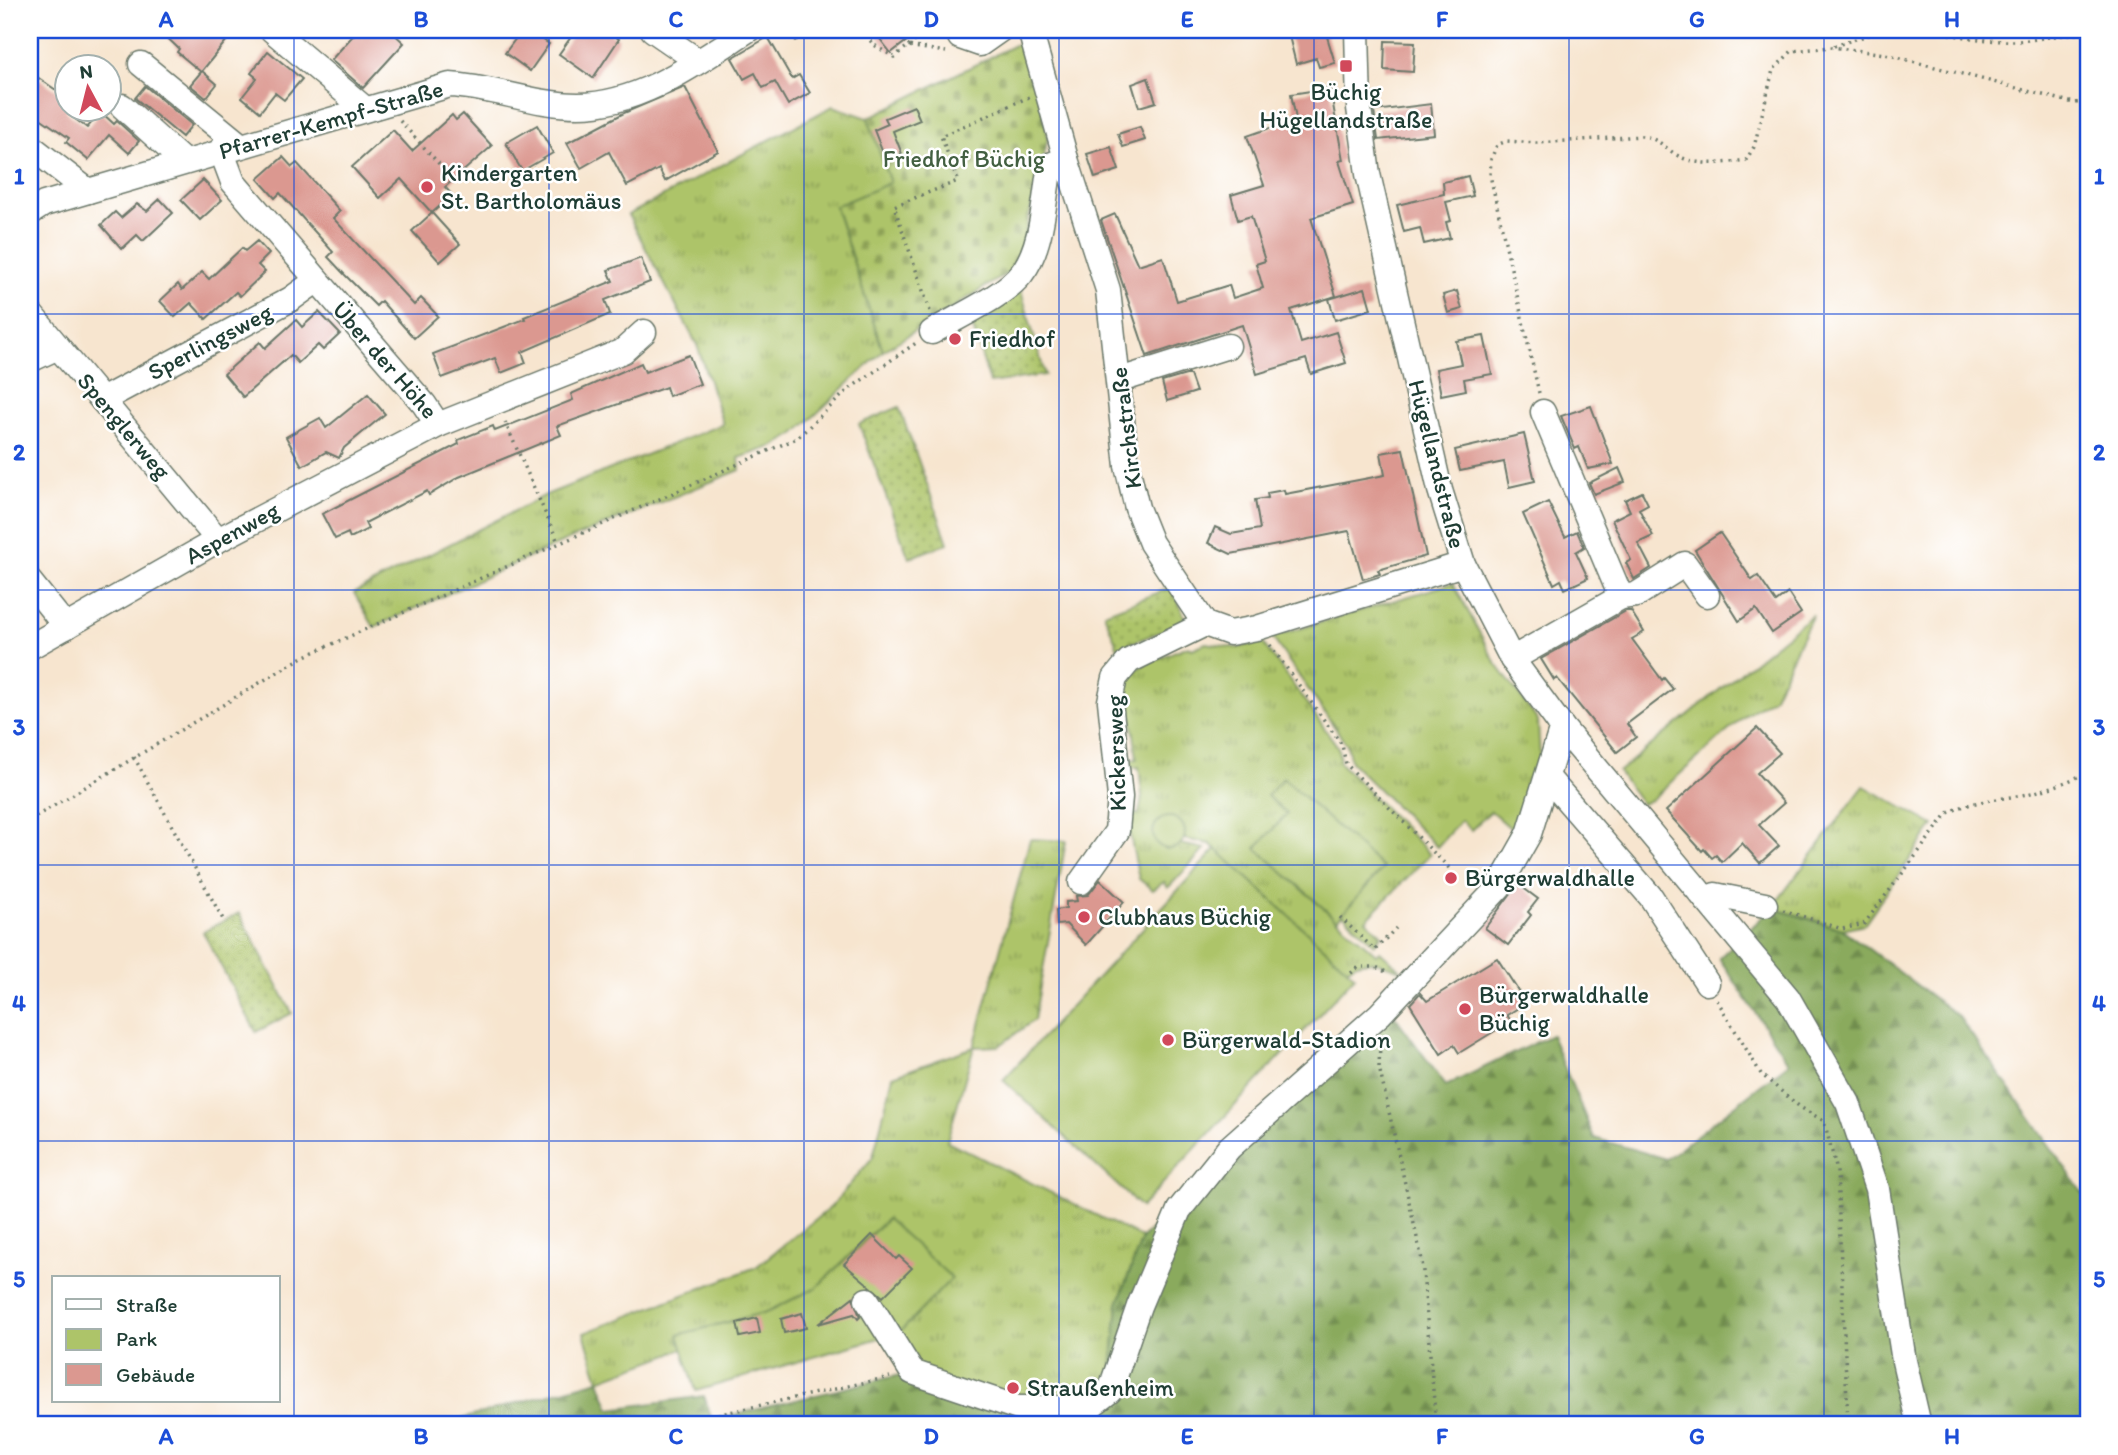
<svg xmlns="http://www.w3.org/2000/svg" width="2118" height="1455" viewBox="0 0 2118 1455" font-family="Itim,sans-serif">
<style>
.grass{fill:url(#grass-tufts);stroke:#66804e;stroke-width:2}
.forest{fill:url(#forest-firs);stroke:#547448;stroke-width:2}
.cemetery{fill:url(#cemetery-stones);stroke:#66804e;stroke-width:2}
.park{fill:#adc469;stroke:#66804e;stroke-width:2}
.garden{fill:url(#garden-dots);stroke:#66804e;stroke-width:2}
.building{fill:#db9890}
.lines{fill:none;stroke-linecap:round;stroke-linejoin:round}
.minor-casing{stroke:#6b786a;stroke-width:27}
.path{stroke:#6b786a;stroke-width:3.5;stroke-dasharray:2 5;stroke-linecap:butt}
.minor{stroke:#fff;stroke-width:24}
.grid{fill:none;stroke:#1d4ed8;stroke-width:2;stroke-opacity:0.55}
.poi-dot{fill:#d1495b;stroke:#fff;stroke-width:2.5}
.labels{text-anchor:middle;stroke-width:5;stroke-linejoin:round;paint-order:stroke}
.poi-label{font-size:24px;fill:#1f3d34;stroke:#fff;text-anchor:start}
.street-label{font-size:24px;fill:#1f3d34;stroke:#fff}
.park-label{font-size:24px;fill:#425f41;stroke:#fff}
.neatline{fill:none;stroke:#1d4ed8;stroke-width:2.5}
.grid-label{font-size:23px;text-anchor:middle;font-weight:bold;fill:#1d4ed8}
</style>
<defs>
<pattern id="grass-tufts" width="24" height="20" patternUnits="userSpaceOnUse" patternTransform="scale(1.75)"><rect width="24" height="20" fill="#adc469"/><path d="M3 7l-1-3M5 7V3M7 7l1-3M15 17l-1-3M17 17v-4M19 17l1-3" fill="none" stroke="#8ca057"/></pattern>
<pattern id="forest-firs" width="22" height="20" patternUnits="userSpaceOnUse" patternTransform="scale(1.75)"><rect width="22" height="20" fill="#8aaa5d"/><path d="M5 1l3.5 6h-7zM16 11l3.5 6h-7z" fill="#708c4e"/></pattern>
<pattern id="cemetery-stones" width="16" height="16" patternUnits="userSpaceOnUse" patternTransform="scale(1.75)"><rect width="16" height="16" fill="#adc469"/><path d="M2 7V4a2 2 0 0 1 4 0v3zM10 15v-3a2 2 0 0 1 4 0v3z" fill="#8ca057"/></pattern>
<pattern id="garden-dots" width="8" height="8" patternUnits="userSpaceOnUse" patternTransform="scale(1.75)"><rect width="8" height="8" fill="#adc469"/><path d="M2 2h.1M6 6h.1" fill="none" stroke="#8ca057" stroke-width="1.8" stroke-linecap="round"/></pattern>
</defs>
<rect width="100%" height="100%" fill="#fff"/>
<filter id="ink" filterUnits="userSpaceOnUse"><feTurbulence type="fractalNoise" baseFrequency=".0143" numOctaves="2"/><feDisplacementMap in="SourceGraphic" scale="14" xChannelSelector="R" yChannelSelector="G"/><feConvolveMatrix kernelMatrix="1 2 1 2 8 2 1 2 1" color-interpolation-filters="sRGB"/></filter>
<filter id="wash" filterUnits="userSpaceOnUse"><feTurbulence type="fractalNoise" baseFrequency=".00686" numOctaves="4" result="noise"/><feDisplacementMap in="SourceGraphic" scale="28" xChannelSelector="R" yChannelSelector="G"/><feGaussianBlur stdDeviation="1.57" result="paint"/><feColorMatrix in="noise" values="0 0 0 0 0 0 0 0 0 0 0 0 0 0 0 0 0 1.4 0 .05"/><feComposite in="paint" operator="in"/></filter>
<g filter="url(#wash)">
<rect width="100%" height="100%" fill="#f7e5cf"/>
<g class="grass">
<path d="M833,106L868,118L891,183L835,206L883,351L795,434L774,446L739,458L740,470L570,539L374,627L354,593L546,495L723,424L697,345L628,215Z"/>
<path d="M1453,583L1495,662L1538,721L1541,777L1516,833L1491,811L1471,830L1461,820L1437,847L1351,762L1347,745L1272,637Z"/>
<path d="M1813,614L1773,698L1747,714L1651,800L1642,804L1618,772Z"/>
<path d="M1262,642L1338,747L1340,763L1430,854L1366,920L1382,935L1374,944L1342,913L1383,868L1287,814L1257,848L1376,954L1380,951L1401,970C1382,963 1364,955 1347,969L1210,844L1184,839L1185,832L1176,847L1181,844L1205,849L1168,888L1164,882L1153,890L1139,879L1126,815L1139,814L1142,796L1139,767L1125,768L1124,761L1137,759L1132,718L1119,719C1120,665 1145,664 1189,646L1192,649L1206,643L1237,648Z"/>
<path d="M1864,786L1934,825L1864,924L1842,929L1772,908Z"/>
<path d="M1030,839L1066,841L1034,1020L999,1046L974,1047L947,1141L1142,1238L1118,1304L1110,1391L1088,1408H1018L912,1372L900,1332L887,1219L816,1288L767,1312L679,1335L683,1349L599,1380L584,1333L756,1267L831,1207L873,1157L893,1076L974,1047Z"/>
</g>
<path class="forest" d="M1772,908L1842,929L1959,1017L2088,1200V1425H451L454,1421L599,1380L610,1409L704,1396L712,1420L912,1372L1018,1408H1088L1110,1391L1118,1304L1142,1238L1238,1147L1392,1012L1446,1086L1551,1035L1594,1138L1666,1159L1789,1063L1719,958Z"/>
<path class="cemetery" d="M1027,39L1048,137L1017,267L883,351L835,206L890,183L868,118Z"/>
<g class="park">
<path d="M1283,778L1383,868L1337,920L1256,848L1287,814L1267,796Z"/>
<circle cx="1169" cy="833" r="16"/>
<path d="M1216,849L1355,976L1141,1207L1003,1080Z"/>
<path d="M887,1219L952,1278L900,1332L696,1391L678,1335L767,1312L816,1288Z"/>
</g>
<g class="garden">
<path d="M1020,287L1045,375L990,383L970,319Z"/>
<path d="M899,407L948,543L909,558L859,424Z"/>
<path d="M1173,587L1186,622L1118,648L1104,613Z"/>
<path d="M239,913L292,1013L256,1032L203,932Z"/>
</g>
<g id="blocks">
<g class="building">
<path d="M159,30H235L202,71L217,84L206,98L190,85L201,72L177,52L179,49Z"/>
<path d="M358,30H390L404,43L363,88L331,60Z"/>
<path d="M522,30H529L549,44L530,71L505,53Z"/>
<path d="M576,30H606L619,39L593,78L559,54Z"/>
<path d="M873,30H921L891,53Z"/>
<path d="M1312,30H1325L1335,63L1319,67L1316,58L1296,64L1289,36Z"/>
<path d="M768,37L792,79L799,75L810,93L788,105L775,82L763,88L755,73L744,79L732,58Z"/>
<path d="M1385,41L1415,42L1413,72L1384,70Z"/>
<path d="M268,51L302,79L284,100L275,93L260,112L242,97L257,78L251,73Z"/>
<path d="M30,72L66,97V112L87,128L101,112L114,124L117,121L139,141L129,153L109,135L88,160L66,142L69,138L30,111Z"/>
<path d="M1148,78L1156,102L1139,107L1132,84Z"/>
<path d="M145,86L192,125L182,137L135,98Z"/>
<path d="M685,87L718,151L665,181L659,169L627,186L609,152L581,168L567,143L624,113Z"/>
<path d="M1330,88L1343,160L1339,161L1353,205L1311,218L1336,296L1291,310L1301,343L1336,332L1346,363L1311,374L1306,359L1257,374L1242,325L1147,356L1101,220L1115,214L1138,265L1163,257L1177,301L1229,285L1233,298L1263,288L1256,264L1265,261L1251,216L1238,220L1231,195L1264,185L1247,136L1296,119L1291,94Z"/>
<path d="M1431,104L1434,134L1378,140L1374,111Z"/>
<path d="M914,106L920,120L893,131L902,154L886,161L874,130L888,124L885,118Z"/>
<path d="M463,114L492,146L445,187L452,195L432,213L401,179L380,198L352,167L393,130L412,151L452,115L456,120Z"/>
<path d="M537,125L553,153L522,171L506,143Z"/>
<path d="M1140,127L1145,140L1123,147L1118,134Z"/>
<path d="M1111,147L1119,170L1095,178L1087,154Z"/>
<path d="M283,157L292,167L297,163L340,211L333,218L414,305L421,298L438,316L414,338L381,301L376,306L345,275L328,257L333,252L280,193L275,198L258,179Z"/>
<path d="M1468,176L1473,196L1446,202L1451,221L1446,222L1450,238L1424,244L1420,228L1404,232L1397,205L1444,194L1443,182Z"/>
<path d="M203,180L222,200L200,220L181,200Z"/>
<path d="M160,199L173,213L143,241L137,235L122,249L101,225L115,212L121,218L137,204L147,211Z"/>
<path d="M432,213L460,244L440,262L412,231Z"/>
<path d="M257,241L269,254L258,265L265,272L240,296L236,292L206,319L191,303L175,317L160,301L178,284L182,290L202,272L209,279L242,248L245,251Z"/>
<path d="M641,258L650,282L605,300L610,314L522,352L526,363L501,373L495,358L442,378L433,354L525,319L524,317L613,281L608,270Z"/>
<path d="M1365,288L1371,309L1335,320L1329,299Z"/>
<path d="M1457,291L1462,309L1448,313L1443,295Z"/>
<path d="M319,312L340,334L323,350L318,345L298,363L291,355L243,397L224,374L260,342L265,348L296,320L302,327Z"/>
<path d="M1484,336L1492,374L1464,379L1466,390L1441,395L1436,369L1461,364L1456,341Z"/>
<path d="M689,355L700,384L669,396L666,387L557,426L561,435L459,477L429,495L427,491L365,523L368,529L350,538L348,533L335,539L322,514L459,444L458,440L493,426L495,431L573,400L571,394L641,363L645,372Z"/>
<path d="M1186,375H1190L1196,392L1167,401L1162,382Z"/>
<path d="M368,394L385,414L344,448L339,458L326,452L302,466L286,437L320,418L326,428Z"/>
<path d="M1591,406L1613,464L1588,469L1579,447L1575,449L1561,416Z"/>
<path d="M1524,434L1535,481L1509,487L1504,462L1460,471L1455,450Z"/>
<path d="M1403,449L1426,556L1378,570L1380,574L1363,579L1349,531L1231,554L1208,543L1215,527L1231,534L1260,529L1255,500L1268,498L1267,493L1284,490L1285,494L1385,475L1381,453Z"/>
<path d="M1619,468L1625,482L1594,494L1589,483Z"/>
<path d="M1642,492L1648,504L1639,509L1653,536L1638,543L1651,568L1634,579L1626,563L1631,560L1612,520L1630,511L1625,500Z"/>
<path d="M1548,502L1565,537L1577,531L1584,547L1576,552L1588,578L1565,589L1561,580L1554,584L1523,514Z"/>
<path d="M1720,533L1752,580L1758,576L1776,602L1788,593L1801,613L1772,633L1756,609L1739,621L1695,550Z"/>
<path d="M1626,611H1631L1644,632L1632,639L1662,680L1664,678L1673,689L1627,724L1636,737L1617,752L1557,678L1554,680L1541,659Z"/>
<path d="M1757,728L1780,753L1757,773L1784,803L1759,825L1779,846L1760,863L1742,843L1722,862L1716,855L1712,858L1704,849L1702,851L1666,811Z"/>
<path d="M1100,880L1124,902L1086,945L1066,924L1057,925L1056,910L1066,908V902L1077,901L1076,896L1088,895Z"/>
<path d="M1518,884L1538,899L1528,912L1531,915L1508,945L1485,928Z"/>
<path d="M1497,958L1526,1003L1507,1015L1511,1021L1459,1053L1454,1045L1441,1054L1410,1004L1420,993L1427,1001Z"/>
<path d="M872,1235L896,1259L899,1256L912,1268L883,1297L844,1264Z"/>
<path d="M853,1297L860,1317L858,1319L854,1314L818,1324Z"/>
<path d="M802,1313L806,1328L784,1333L781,1319Z"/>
<path d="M757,1318L760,1333L740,1337L737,1323Z"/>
</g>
</g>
</g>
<g filter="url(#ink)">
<use href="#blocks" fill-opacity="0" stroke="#6b786a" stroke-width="2"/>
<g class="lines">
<g class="minor-casing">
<g id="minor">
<path d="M272,30L364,108"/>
<path d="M653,30L698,61"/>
<path d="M1030,30L1066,159L1108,290L1127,466L1137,508L1151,543L1205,624L1230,633L1257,628L1463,564"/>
<path d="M1357,30L1359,108L1368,174L1440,490L1463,564L1512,659L1562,727L1788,998L1848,1103L1877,1189L1904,1361L1919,1425"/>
<path d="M960,37L980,44L1000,30"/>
<path d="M141,64L240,145"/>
<path d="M122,106L184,162"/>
<path d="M30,146L88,191"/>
<path d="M221,150L233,182L424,404L438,425"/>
<path d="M30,213L44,204L450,85C493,87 535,105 578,105C640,105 698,62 748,30"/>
<path d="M30,313L218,540"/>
<path d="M932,332C957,317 1005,296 1022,273C1043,246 1044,198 1050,165L1066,159"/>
<path d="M30,360L58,347"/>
<path d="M1120,380L1228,346"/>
<path d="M102,400L291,299L316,281"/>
<path d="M30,582L66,627"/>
<path d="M1621,597L1636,595L1685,564L1707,595"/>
<path d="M30,647L218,540L438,425L623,351L644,332"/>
<path d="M1512,659L1621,597L1543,412"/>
<path d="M1548,778L1651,897L1707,983"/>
<path d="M1081,882L1117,831L1120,797L1110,701L1115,678L1129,661L1205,624"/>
<path d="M1706,900L1715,895L1765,905"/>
<path d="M867,1300L912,1372L1018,1408H1088L1110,1391L1139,1306L1179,1210L1229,1148L1380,1014L1499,887L1529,834L1562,727"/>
</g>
</g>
<g class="path">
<path d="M794,30L790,33L796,40L812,30"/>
<path d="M861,30L874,45L894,57L908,46L946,52"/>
<path d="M1929,30C1958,36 1988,42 2017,41C2041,40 2064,32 2088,34"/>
<path d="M908,46L930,30"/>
<path d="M1834,46L1874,33L1900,30"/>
<path d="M400,121L451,177"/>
<path d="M930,311L894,206L958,181L941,136L1029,97"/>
<path d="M1539,393L1490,175L1491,159L1497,145L1507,141L1537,143L1642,136C1661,138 1668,153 1685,159C1704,166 1727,163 1746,160L1754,147L1773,70L1792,51L1832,47L1885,54L2074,103L2086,102L2082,81L2088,67"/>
<path d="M505,422L558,542"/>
<path d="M1270,645L1342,745L1346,764L1449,868"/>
<path d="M134,757L224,921"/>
<path d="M30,820L303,657L797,438L849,389L916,343"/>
<path d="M1783,910L1842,929L1864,924L1948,813C1972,800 1999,800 2027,794C2049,789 2068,782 2088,772"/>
<path d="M1340,917L1375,950L1396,928"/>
<path d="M1351,973L1359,967H1376L1388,973"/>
<path d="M1717,1000L1761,1074L1800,1107L1824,1121L1837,1171L1848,1425"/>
<path d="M1380,1044L1379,1067L1422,1260L1436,1425"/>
<path d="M670,1425L890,1377"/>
</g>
<use href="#minor" class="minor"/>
</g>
</g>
<path class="grid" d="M294,30V1425M549,30V1425M804,30V1425M1059,30V1425M1314,30V1425M1569,30V1425M1824,30V1425M30,314H2088M30,590H2088M30,865H2088M30,1141H2088"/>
<g class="poi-dot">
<rect x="1339" y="59" width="14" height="14" rx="3.5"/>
<circle cx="427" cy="187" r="7"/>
<circle cx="955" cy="339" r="7"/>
<circle cx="1451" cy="878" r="7"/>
<circle cx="1084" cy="917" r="7"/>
<circle cx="1465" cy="1009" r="7"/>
<circle cx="1168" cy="1040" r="7"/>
<circle cx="1013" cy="1388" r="7"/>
</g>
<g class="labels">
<g class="poi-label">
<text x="1346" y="100" text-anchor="middle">Büchig<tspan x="1346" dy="28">Hügellandstraße</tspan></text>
<text x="441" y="181">Kindergarten<tspan x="441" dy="28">St. Bartholomäus</tspan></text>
<text x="969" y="347">Friedhof</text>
<text x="1465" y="886">Bürgerwaldhalle</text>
<text x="1098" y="925">Clubhaus Büchig</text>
<text x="1479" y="1003">Bürgerwaldhalle<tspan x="1479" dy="28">Büchig</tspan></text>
<text x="1182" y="1048">Bürgerwald-Stadion</text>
<text x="1027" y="1396">Straußenheim</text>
</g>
<g class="street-label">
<text transform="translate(331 120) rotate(-16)" y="8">Pfarrer-Kempf-Straße</text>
<text transform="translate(210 342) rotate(-28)" y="8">Sperlingsweg</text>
<text transform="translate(385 360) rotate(49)" y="8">Über der Höhe</text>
<text transform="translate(124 426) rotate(50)" y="8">Spenglerweg</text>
<text transform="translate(1126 428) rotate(-97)" y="8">Kirchstraße</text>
<text transform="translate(1437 464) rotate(76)" y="8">Hügellandstraße</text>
<text transform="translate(232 533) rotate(-29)" y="8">Aspenweg</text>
<text transform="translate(1116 753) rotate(-92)" y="8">Kickersweg</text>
</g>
<g class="park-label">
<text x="964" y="167">Friedhof Büchig</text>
</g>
</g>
<rect width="2118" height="1455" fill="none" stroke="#fff" stroke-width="77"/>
<rect x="52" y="1276" width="228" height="126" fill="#ffffff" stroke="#a5b1ae" stroke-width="2"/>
<rect x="66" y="1299" width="35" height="10" fill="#ffffff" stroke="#a5b1ae" stroke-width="2"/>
<text x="116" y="1312" font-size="21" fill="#1f3d34">Straße</text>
<rect x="66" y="1329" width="35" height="21" fill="#adc469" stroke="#a5b1ae" stroke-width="2"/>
<text x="116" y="1346" font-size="21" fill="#1f3d34">Park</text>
<rect x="66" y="1364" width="35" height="21" fill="#db9890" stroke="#a5b1ae" stroke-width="2"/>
<text x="116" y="1382" font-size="21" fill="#1f3d34">Gebäude</text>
<g transform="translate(88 88) rotate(353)"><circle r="33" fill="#ffffff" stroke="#a5b1ae" stroke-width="2"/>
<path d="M0-5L12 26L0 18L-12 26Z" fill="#d1495b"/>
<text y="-10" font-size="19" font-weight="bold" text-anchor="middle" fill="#1f3d34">N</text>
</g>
<rect x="38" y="38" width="2042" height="1378" class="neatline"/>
<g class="grid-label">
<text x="166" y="27">A</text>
<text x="421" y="27">B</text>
<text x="676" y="27">C</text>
<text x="931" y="27">D</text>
<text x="1187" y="27">E</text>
<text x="1442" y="27">F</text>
<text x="1697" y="27">G</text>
<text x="1952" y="27">H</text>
<text x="19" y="184">1</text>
<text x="2099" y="184">1</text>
<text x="19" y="460">2</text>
<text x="2099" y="460">2</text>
<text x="19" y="735">3</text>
<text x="2099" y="735">3</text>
<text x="19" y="1011">4</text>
<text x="2099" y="1011">4</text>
<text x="19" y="1287">5</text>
<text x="2099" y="1287">5</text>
<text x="166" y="1444">A</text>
<text x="421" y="1444">B</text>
<text x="676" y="1444">C</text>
<text x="931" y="1444">D</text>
<text x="1187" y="1444">E</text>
<text x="1442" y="1444">F</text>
<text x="1697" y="1444">G</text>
<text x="1952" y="1444">H</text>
</g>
</svg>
